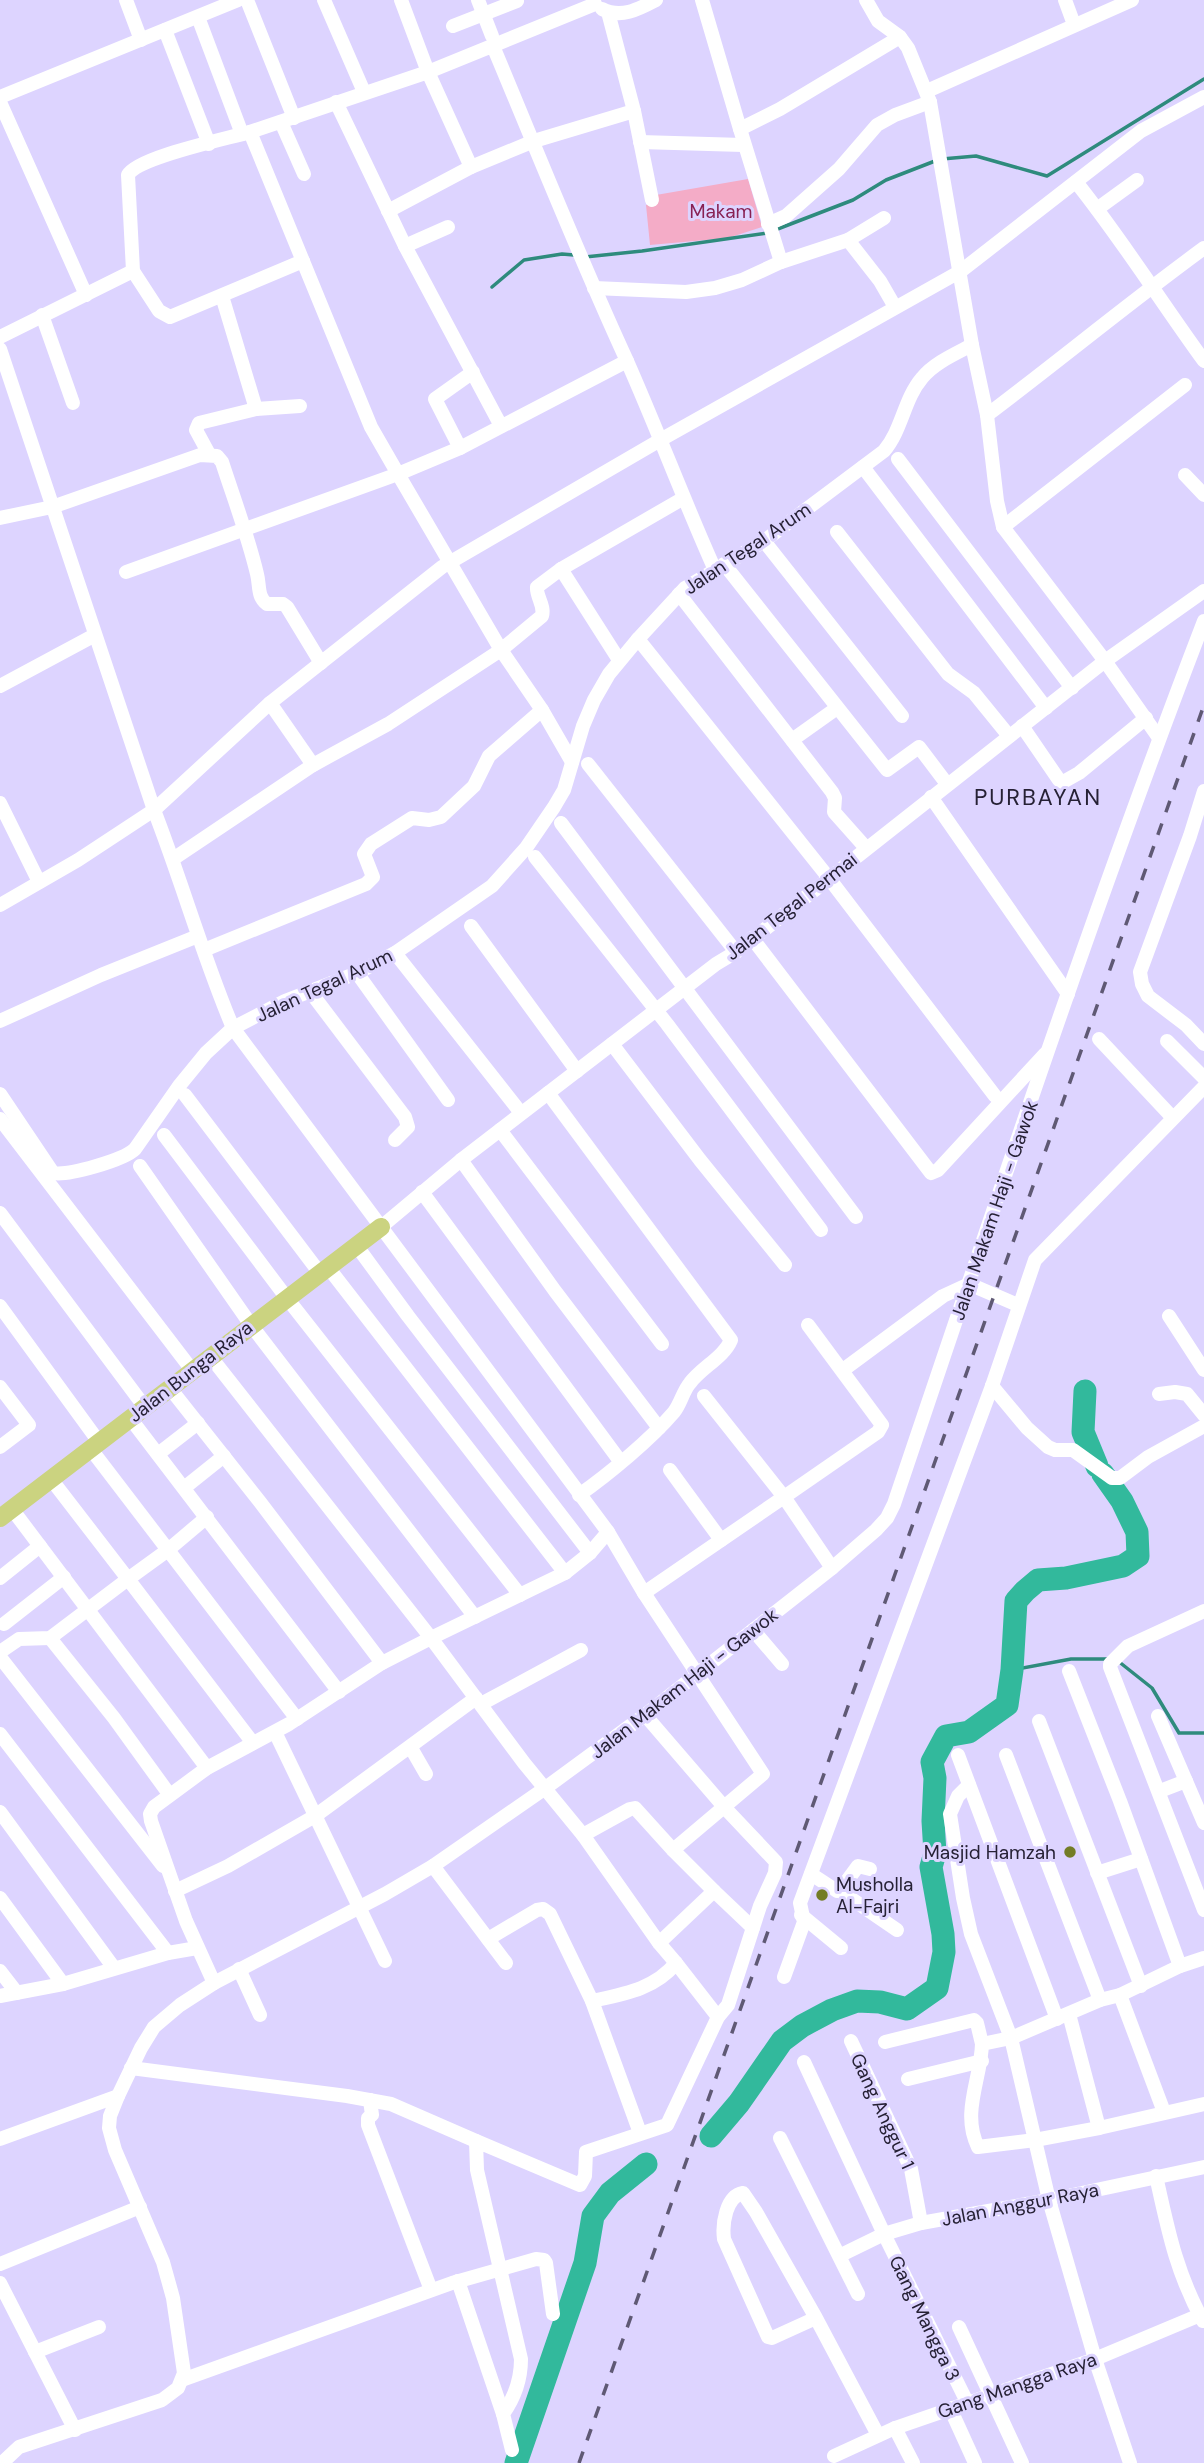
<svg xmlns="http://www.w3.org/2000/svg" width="1204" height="2463" viewBox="0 0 1204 2463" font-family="'DM Sans',sans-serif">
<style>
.green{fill:#f4acc7}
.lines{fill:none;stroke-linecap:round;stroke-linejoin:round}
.stream{stroke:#2e8b7d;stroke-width:3.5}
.river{stroke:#32b99c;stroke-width:23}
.minor{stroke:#fff;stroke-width:14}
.major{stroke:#cbd380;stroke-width:18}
.rail{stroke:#5f5974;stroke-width:3.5;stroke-dasharray:12 12;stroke-linecap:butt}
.poi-dot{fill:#737c26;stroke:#ddd4ff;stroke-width:2.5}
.labels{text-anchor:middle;stroke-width:6;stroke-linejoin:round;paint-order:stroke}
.park-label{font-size:19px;fill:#882154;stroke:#ddd4ff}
.street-label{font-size:19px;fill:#262135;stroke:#ddd4ff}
.poi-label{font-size:19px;fill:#262135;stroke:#ddd4ff;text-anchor:end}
.quarter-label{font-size:23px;letter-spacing:2px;fill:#262135;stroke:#ddd4ff}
</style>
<rect width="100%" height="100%" fill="#ddd4ff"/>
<path class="green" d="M748,179L762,227L728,238L650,245L646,205L656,202V195Z"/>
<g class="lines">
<g class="stream">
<path d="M942,159L976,156L1047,176L1204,79"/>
<path d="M775,230L853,200L886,180L935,161"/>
<path d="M585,257L642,251L768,233"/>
<path d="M492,287L524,260L562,254L574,255"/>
<path d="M1118,1661L1152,1688L1179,1733H1204"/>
<path d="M1012,1670L1071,1659H1108"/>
</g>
<g class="river">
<path d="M1085,1391L1083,1432L1097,1466"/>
<path d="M711,2136L739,2103L782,2041L802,2026L832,2010L857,2001L880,2002L907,2009L937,1988L944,1952L943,1934L931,1867L935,1853L933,1821L935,1778L932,1762L946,1736L969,1732L1007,1705L1012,1670L1016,1601L1025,1591L1038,1580L1066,1578L1123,1566L1138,1556L1137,1532L1122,1501L1103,1474"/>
<path d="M516,2463L585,2263L593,2216L610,2193L646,2164"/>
</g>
<g class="minor">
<path d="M126,0L141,40"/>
<path d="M247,0L294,118"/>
<path d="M324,0L364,92"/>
<path d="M401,0L428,72L471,167"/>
<path d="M478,0L492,36"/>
<path d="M702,0L740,129L780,109L900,37"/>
<path d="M866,0L878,21L900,37L908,48L930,102L972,345L987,415L997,501L1003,527L1105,661L1159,738"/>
<path d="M1065,0L1072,19"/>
<path d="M602,9C621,19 639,9 656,0"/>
<path d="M608,12L634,111L652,200"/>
<path d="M198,17L242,134"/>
<path d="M453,26L517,1"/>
<path d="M165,30L209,144"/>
<path d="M493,46C537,151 579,257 627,361L460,448L398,474L371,427L250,132L428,72L595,4L593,0"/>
<path d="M927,91L1132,0"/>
<path d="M0,97L238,0"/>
<path d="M0,102L86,295"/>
<path d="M336,102L405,246L501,426"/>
<path d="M281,122L304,174"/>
<path d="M740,129L781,262"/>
<path d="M250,132C226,139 138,157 128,175L133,271L159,311L170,317L303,261"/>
<path d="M640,142L743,145"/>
<path d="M1076,182C1121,238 1161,302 1204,361"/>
<path d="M1097,209L1137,180"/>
<path d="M388,211L471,167L534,141L634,111"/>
<path d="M768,224L786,216L839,169L877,125L895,115L930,102"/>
<path d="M848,240L880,281L895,307"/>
<path d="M405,246L448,227"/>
<path d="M594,288L686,292L715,288L742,280L781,262L848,240L884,218"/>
<path d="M222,296L256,409"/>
<path d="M42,315L73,403"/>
<path d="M0,337L133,271"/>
<path d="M0,349L154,810C182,882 203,957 233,1028L608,1532L644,1593L763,1774L673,1850"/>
<path d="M627,361C658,431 684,501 715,570"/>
<path d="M987,415C1060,360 1130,302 1204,248"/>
<path d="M460,448L435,399L473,372"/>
<path d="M209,454L196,430L199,423L256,409L300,406"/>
<path d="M898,459L1072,688"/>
<path d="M863,467L1046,708"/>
<path d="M1185,475L1204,495"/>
<path d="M0,518L52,507L200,455L217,456L222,462C234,499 248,536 257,574C260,585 257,597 267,604H283L287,607L321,663"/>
<path d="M1003,527L1185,385"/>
<path d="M837,532L948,674L974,693L1009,736"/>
<path d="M764,541L902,716"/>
<path d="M724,564L887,770L919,747L947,784"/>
<path d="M126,572L398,474L501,650L542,616C545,605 536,597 537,587L561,569"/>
<path d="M679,594L832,792L835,798L834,812L866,848"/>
<path d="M638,639L828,877L995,1096"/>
<path d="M619,660L561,569L682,499"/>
<path d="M0,686L95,635"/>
<path d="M270,703L313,765"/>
<path d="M1022,726L1059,780L1063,782L1079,773L1146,718"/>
<path d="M792,740L837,708"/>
<path d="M588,764L736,952"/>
<path d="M1204,791L1190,836L1140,972L1142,984L1148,996L1186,1025L1204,1044"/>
<path d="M931,797L1068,994"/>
<path d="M0,803L39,882"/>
<path d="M561,823L856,1217"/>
<path d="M535,857L667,1024L821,1230"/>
<path d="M173,859L313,765L388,724L501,650L542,710L572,762"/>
<path d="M0,905L78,860L154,810L270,703L442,567L662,439L961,271L1141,131L1204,97"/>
<path d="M471,926L577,1071"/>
<path d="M752,938L931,1173L938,1170L1045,1054"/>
<path d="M204,950L366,884L373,877L364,854L371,844L412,818L429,820L441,817L474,786L489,756L542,710"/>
<path d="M395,953L521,1113"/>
<path d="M357,973L448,1100"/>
<path d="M309,990L405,1117L408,1127L395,1140"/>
<path d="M0,1021L101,975L198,936"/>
<path d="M1099,1039L1172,1117"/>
<path d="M1167,1041L1204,1078"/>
<path d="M612,1044L700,1160L785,1265"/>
<path d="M548,1093L731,1340C724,1357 701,1368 690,1383C683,1391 681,1403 674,1412C651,1439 609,1474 579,1495"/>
<path d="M0,1094L53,1173C68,1176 124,1160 135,1149L179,1086L206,1053L233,1028L285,1001L357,973L395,953L492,886L526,848L554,807L564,790L583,726L594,700L609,674L638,639L685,588L764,541L884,451C902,430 904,399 922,378C934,363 955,354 972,345"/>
<path d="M185,1095L319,1272"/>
<path d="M0,1119L192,1370"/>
<path d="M500,1130L662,1344"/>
<path d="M164,1135L286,1297L520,1595"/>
<path d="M461,1160L555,1291L659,1428"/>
<path d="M140,1166L251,1325L475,1617"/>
<path d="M422,1192L620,1461"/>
<path d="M0,1213L144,1406"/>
<path d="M381,1227L461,1160L716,964L736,952L1105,661L1204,591"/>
<path d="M356,1245L408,1316L590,1553"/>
<path d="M327,1266L565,1573"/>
<path d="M0,1306L99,1442"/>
<path d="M1169,1316L1204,1370"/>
<path d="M808,1325L882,1425L878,1432L784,1497L832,1568"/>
<path d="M210,1356L431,1638L382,1663"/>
<path d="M843,1370L943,1296L969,1284L1018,1305"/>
<path d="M992,1386L1027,1428L1048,1447L1055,1450H1073L1112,1478H1120L1148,1457L1204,1426"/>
<path d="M0,1387L29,1425L0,1447"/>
<path d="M169,1387L260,1502L382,1663L289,1724L207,1768L154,1807L150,1814L151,1821L186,1921L214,1983"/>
<path d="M1159,1394L1175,1392L1187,1394L1204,1415"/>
<path d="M130,1418L339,1692"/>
<path d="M90,1448L168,1550L207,1517"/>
<path d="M158,1454L198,1423"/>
<path d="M670,1470L721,1540"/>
<path d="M184,1488L224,1456"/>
<path d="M12,1509L207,1768"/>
<path d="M608,1532L590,1553L565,1573L431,1638L524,1763L583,1835L659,1943L676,1963"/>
<path d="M0,1578L40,1546"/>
<path d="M644,1593L784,1497L704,1396"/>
<path d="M1204,1611L1128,1646L1110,1664V1667L1204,1910"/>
<path d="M4,1624L64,1577"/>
<path d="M753,1630L782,1664"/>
<path d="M50,1638L114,1718L169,1794"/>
<path d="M0,1652L19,1639L50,1638L128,1579L51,1479"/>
<path d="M0,1657L163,1866"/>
<path d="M1069,1671L1120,1801L1180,1966"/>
<path d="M481,1704L581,1650"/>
<path d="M1158,1716L1204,1823"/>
<path d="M1039,1721L1141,1986"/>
<path d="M275,1732L385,1961"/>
<path d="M0,1734L168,1953"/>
<path d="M253,1743L128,1579L168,1550L297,1719"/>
<path d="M411,1748L426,1774"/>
<path d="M958,1755L1057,2019"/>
<path d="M1006,1755L1100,2000"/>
<path d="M969,1785L958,1796L950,1814L963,1898L971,1934L1011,2038L1049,2200L1095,2359L1130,2463"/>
<path d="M1160,1791L1186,1781"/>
<path d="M0,1812L114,1968"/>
<path d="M583,1835L630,1809L635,1808L673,1850L714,1891L659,1943"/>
<path d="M433,1866L506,1963"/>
<path d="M1097,1873L1141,1859"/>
<path d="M811,1874L837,1891L841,1889L858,1866L870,1869"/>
<path d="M175,1891L228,1866L315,1816L476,1698"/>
<path d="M714,1891L753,1928"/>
<path d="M840,1891L897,1930"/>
<path d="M0,1898L63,1984"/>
<path d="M801,1915L841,1948"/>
<path d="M488,1939L537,1910L543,1909L550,1914L592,2001L640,2133"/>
<path d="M239,1969L260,2015"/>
<path d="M0,1971L17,1993"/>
<path d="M784,1977L804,1922L800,1903L992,1386L1035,1260L1204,1087"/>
<path d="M1120,1995L1164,2112"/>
<path d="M0,1996L63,1984L168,1953L197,1948"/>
<path d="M592,2001C624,1994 655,1989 676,1963L718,2017"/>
<path d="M1069,2014L1099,2128L1204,2104"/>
<path d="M851,2041L911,2169L921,2223"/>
<path d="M885,2042L974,2020L977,2023L982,2044"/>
<path d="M804,2062L884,2234L967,2402"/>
<path d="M131,2068L347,2096L391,2104L476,2141"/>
<path d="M908,2079L982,2061"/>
<path d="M370,2100L372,2115L368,2118V2125L431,2290"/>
<path d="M1099,2128L1035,2140L978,2147C961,2113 981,2079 982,2044L1011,2038L1100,2000L1120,1995L1180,1966L1204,1958"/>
<path d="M780,2138L858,2294"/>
<path d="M0,2139L118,2096"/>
<path d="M1156,2176C1168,2230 1176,2272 1203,2321"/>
<path d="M841,2255L884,2234L921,2223L1049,2200L1204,2167"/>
<path d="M0,2264L140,2207"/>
<path d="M458,2281L503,2414"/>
<path d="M0,2283L75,2430"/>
<path d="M816,2318L772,2338L768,2337L724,2239C722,2224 726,2196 743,2193L756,2212L816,2318L878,2435"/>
<path d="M959,2327L1022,2463"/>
<path d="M35,2352L99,2327"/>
<path d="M182,2380L452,2283L536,2259L544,2260L546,2263L553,2314"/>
<path d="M950,2408L975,2463"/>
<path d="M895,2428L913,2463"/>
<path d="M512,2450L503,2414C515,2397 521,2380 521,2359L477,2170L476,2141L580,2185L585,2176L586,2152L667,2125L718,2017L728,2005L760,1906L775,1873L776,1862L725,1808L645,1715"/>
<path d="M834,2456L895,2428L1095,2359L1200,2315"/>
<path d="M2,2463L19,2447L162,2400L178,2388L184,2373L173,2298L163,2262L115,2150L109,2128L110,2116L118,2096L141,2048L154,2027L180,2005L214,1983L385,1894L433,1866L544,1789L645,1715L832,1568L876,1530L887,1518L894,1504C994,1208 1092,912 1204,621"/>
</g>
<path class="major" d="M0,1518L381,1227"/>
<path class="rail" d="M579,2463L1204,705"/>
</g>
<g class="poi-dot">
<circle cx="1070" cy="1852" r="7"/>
<circle cx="822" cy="1895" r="7"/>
</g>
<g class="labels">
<g class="park-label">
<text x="721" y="218">Makam</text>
</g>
<g class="street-label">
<text transform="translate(747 548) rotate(-34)" y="7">Jalan Tegal Arum</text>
<text transform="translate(791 906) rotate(-38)" y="7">Jalan Tegal Permai</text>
<text transform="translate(324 985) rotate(-25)" y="7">Jalan Tegal Arum</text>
<text transform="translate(994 1210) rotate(-71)" y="7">Jalan Makam Haji - Gawok</text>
<text transform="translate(190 1371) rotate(-38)" y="7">Jalan Bunga Raya</text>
<text transform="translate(684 1683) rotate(-38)" y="7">Jalan Makam Haji - Gawok</text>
<text transform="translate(883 2111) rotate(65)" y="7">Gang Anggur 1</text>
<text transform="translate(1020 2204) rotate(-11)" y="7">Jalan Anggur Raya</text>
<text transform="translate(925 2318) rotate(64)" y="7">Gang Mangga 3</text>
<text transform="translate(1017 2385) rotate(-19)" y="7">Gang Mangga Raya</text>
</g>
<g class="poi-label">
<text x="1056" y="1859">Masjid Hamzah</text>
<text x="836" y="1891" text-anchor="start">Musholla<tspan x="836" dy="22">Al-Fajri</tspan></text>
</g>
<g class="quarter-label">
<text x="1038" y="805">PURBAYAN</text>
</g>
</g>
</svg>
